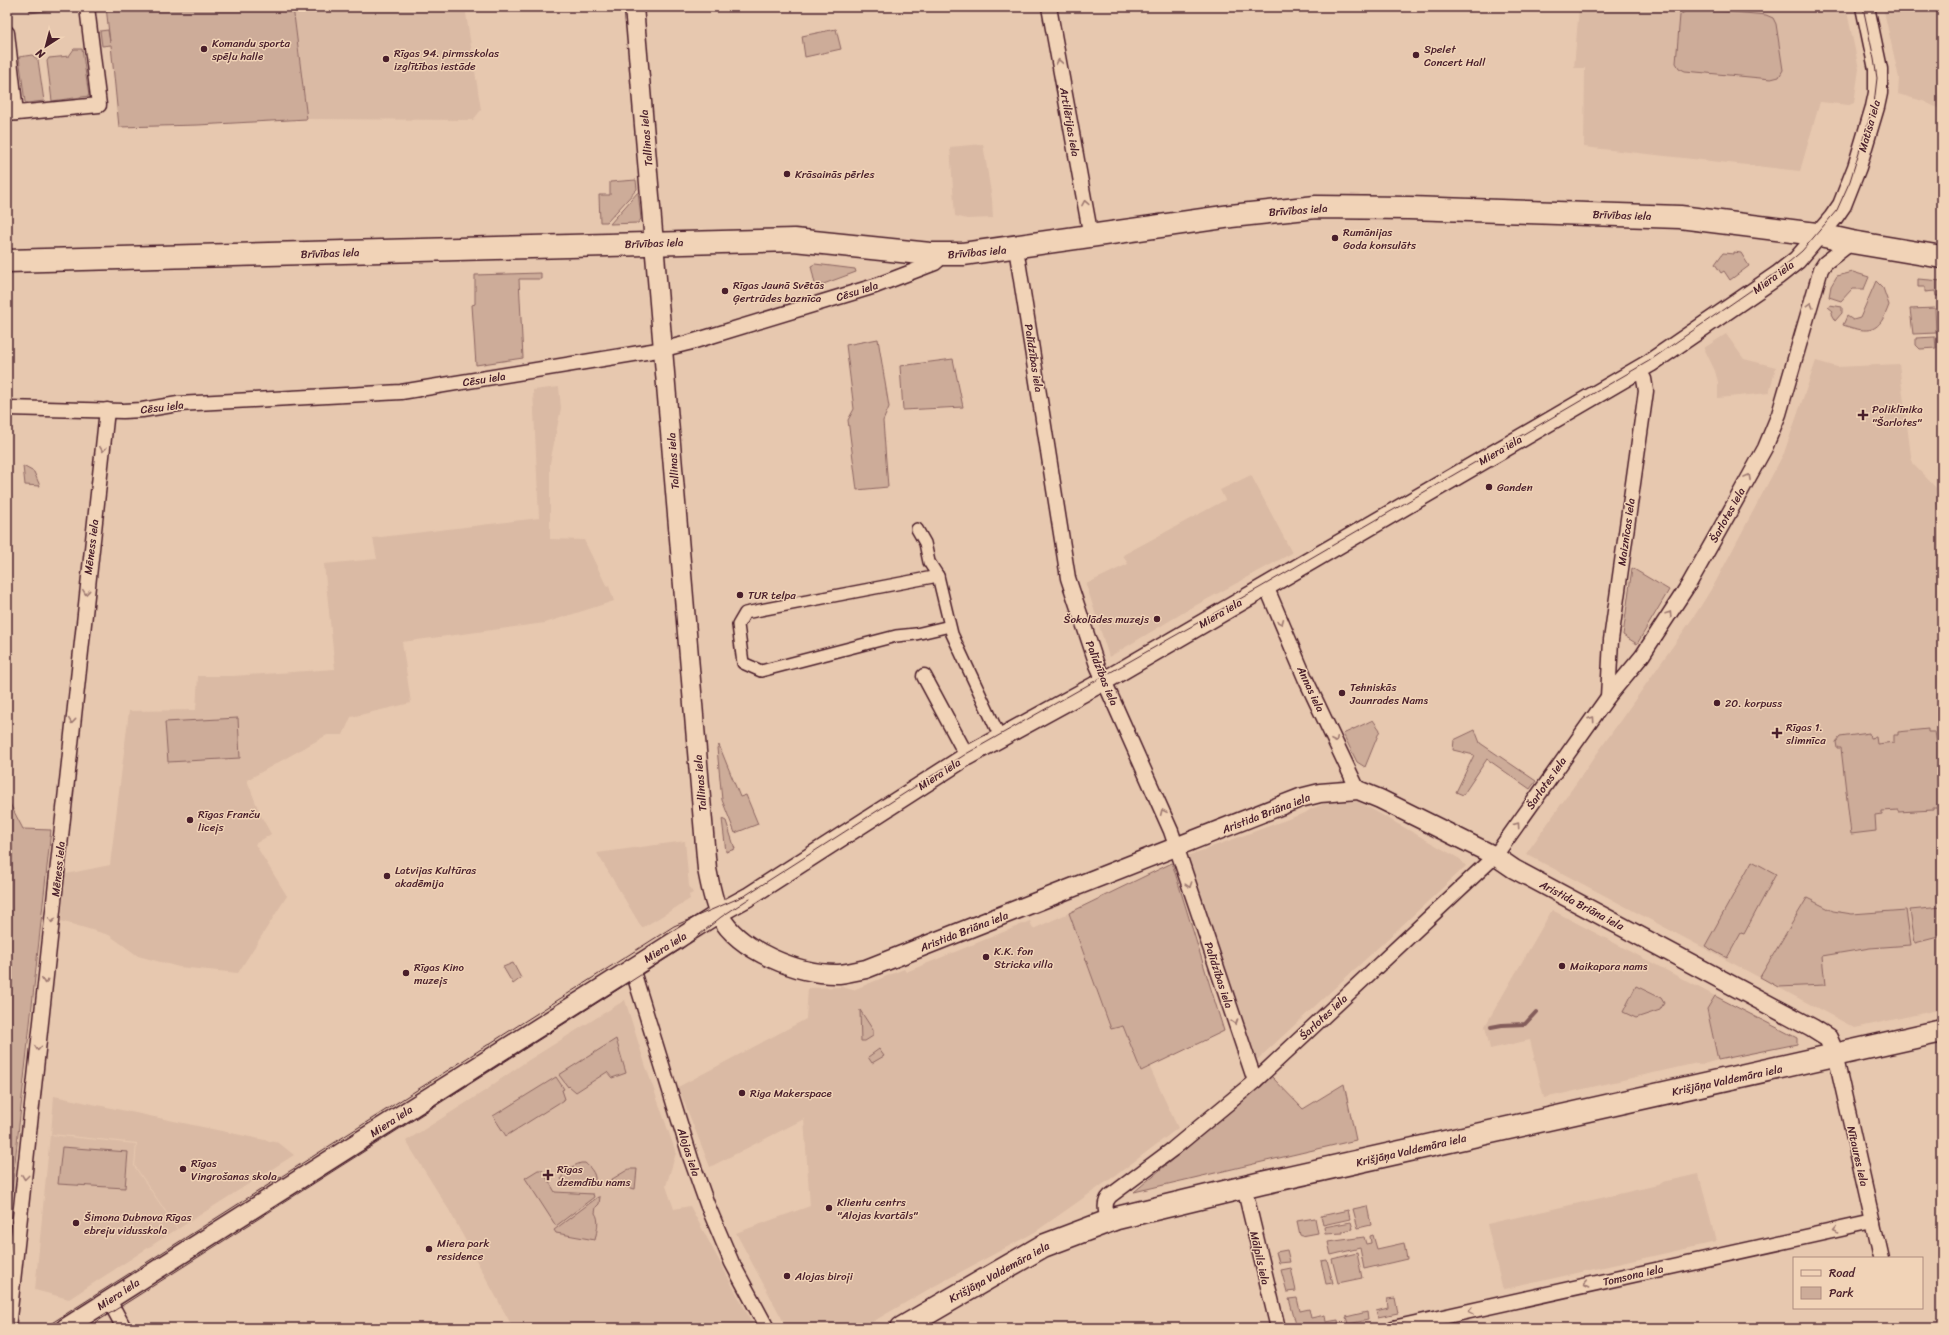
<svg xmlns="http://www.w3.org/2000/svg" width="1949" height="1335" viewBox="0 0 1949 1335" font-family="Sriracha,sans-serif">
<style>
.built{fill:#dabaa4}
.green{fill:#cdac99;stroke:#8c6662}
.water{fill:#a9857a;stroke:#835c5a}
.lines{fill:none;stroke-linecap:round;stroke-linejoin:round}
.stream{stroke:#835c5a;stroke-width:4}
.pedestrian-casing{stroke:#4a1f2b;stroke-width:14}
.minor-casing{stroke:#4a1f2b;stroke-width:17}
.tertiary-casing{stroke:#4a1f2b;stroke-width:21}
.primary-casing{stroke:#4a1f2b;stroke-width:25}
.trunk-casing{stroke:#4a1f2b;stroke-width:25}
.pedestrian{stroke:#f1d3b7;stroke-width:11}
.minor{stroke:#f1d3b7;stroke-width:14}
.tertiary{stroke:#f1d3b7;stroke-width:18}
.primary{stroke:#f1d3b7;stroke-width:22}
.trunk{stroke:#f1d3b7;stroke-width:22}
.tram{stroke:#4a1f2b;stroke-width:1}
.oneway{stroke:#9e7971}
.poi-dot{fill:#4a1f2b;stroke:#f1d3b7;stroke-width:1.5}
.labels{text-anchor:middle;stroke-width:3;stroke-linejoin:round;paint-order:stroke}
.poi-label{font-size:11px;fill:#4a1f2b;stroke:#f1d3b7;text-anchor:start}
.street-label{font-size:11px;fill:#4a1f2b;stroke:#f1d3b7}
</style>
<rect width="100%" height="100%" fill="#e7c8af"/>
<filter id="ink" filterUnits="userSpaceOnUse"><feTurbulence type="fractalNoise" baseFrequency=".025" numOctaves="2"/><feDisplacementMap in="SourceGraphic" scale="8" xChannelSelector="R" yChannelSelector="G"/><feConvolveMatrix kernelMatrix="1 2 1 2 8 2 1 2 1" color-interpolation-filters="sRGB"/></filter>
<g filter="url(#ink)">
<g class="built">
<path d="M293,7H465L481,110L473,120L307,119Z"/>
<path d="M1579,7H1846L1859,69L1854,103L1849,105L1820,102L1800,171L1584,147L1585,68H1574Z"/>
<path d="M1883,7H1942V110L1923,101L1898,94L1899,78Z"/>
<path d="M983,144L992,199L993,218L967,219L955,216L950,147Z"/>
<path d="M1726,334L1744,359L1776,367L1769,393L1718,398V382L1715,371L1704,348Z"/>
<path d="M1816,361L1837,367L1899,364L1912,463L1942,494V1009L1855,1028L1526,854L1697,612L1715,583L1784,453Z"/>
<path d="M559,387L561,408L550,463V539L584,540L607,587L609,586L614,601L545,623L402,642L411,703L351,717L343,735H327L247,780L260,814L271,834L255,844L287,896L238,973L179,967L138,956L109,935L61,921L66,874L110,865L129,711L196,710L198,676H233L335,669L324,564L377,559L373,538L539,518L533,390Z"/>
<path d="M1251,475L1292,553L1191,608L1109,657L1086,584L1128,564L1123,555L1225,500L1220,490Z"/>
<path d="M1352,798L1460,859L1466,866L1258,1059L1252,1058L1187,856L1305,813L1311,809L1331,801Z"/>
<path d="M685,841L689,886L693,893L689,895L690,899L642,928L597,853Z"/>
<path d="M1552,910L1715,996L1707,1010L1718,1060L1700,1065L1697,1063L1544,1098L1530,1040L1490,1049L1485,1026Z"/>
<path d="M1069,913L1110,1028L1123,1025L1141,1071L1150,1068L1178,1128L1119,1173L1035,1232L929,1289L862,1328H787L736,1233L810,1206L804,1119L710,1167L678,1087L806,1019L808,988L842,987L853,990L904,969L906,972L1030,921L1033,929Z"/>
<path d="M625,1000L645,1064L676,1153L666,1186L674,1209L690,1206L755,1328H513L449,1210L406,1141L491,1087V1086L524,1063Z"/>
<path d="M54,1096L279,1143L294,1155L178,1229L135,1166L137,1143L51,1134Z"/>
<path d="M50,1135L136,1144L134,1166L177,1229L69,1299L35,1290Z"/>
<path d="M1699,1174L1716,1242L1505,1289L1502,1287L1487,1224L1658,1185L1662,1182Z"/>
</g>
<g class="green">
<path d="M106,7H293L307,119L198,125L119,127L111,45L102,46L100,31L108,30L110,42Z"/>
<path d="M1690,8L1766,15L1773,18L1776,24L1783,70L1779,77L1771,79L1685,71L1679,68L1676,63L1680,15Z"/>
<path d="M836,29L841,49L805,57L802,36Z"/>
<path d="M74,49H82L89,96L52,101L47,61L49,58L69,56Z"/>
<path d="M32,55L38,60L44,101L27,103L25,102L19,57Z"/>
<path d="M636,180L637,189L607,222H600L599,195H610V182Z"/>
<path d="M638,192L641,219L638,223L610,224Z"/>
<path d="M1734,252L1741,253L1749,266L1730,280L1724,271L1721,273L1715,264L1723,253L1734,254Z"/>
<path d="M815,264L855,269L856,272L818,286L815,284L811,266Z"/>
<path d="M1853,272L1869,277L1864,289H1852L1841,301L1829,297L1831,286L1837,276Z"/>
<path d="M541,273V279H519L523,358L476,365L472,305L475,304V275Z"/>
<path d="M1918,279L1942,281V296H1936L1935,291L1925,292V287H1918Z"/>
<path d="M1876,281L1883,288L1889,305C1879,333 1870,334 1843,325L1847,316L1853,320L1860,318Z"/>
<path d="M1830,305L1842,307V313L1835,321L1831,314L1833,311L1828,307Z"/>
<path d="M1935,308L1936,333L1913,334L1910,309Z"/>
<path d="M1935,337L1936,348L1920,349L1916,345V338Z"/>
<path d="M878,339L889,407L883,421L888,487L857,490L848,420L854,409L846,345Z"/>
<path d="M953,359L963,407L903,410L900,366Z"/>
<path d="M23,466L34,472L40,486L25,485Z"/>
<path d="M1632,568L1669,590L1637,644L1623,635Z"/>
<path d="M238,718L240,758L168,762L165,722Z"/>
<path d="M1373,720L1380,730L1365,767L1357,762L1343,734Z"/>
<path d="M1928,729V732H1935L1937,743L1942,742V800H1940L1939,808H1933V810L1898,812V810L1882,811V814L1875,815L1876,831L1851,834L1841,748H1837L1836,742L1840,737L1869,733L1870,738L1876,737L1877,744L1894,742V735H1898V732Z"/>
<path d="M1475,730L1480,743L1536,781L1530,789L1487,759L1463,795L1456,792L1474,755L1453,750L1454,740Z"/>
<path d="M719,745L740,797L746,795L758,824L735,833L722,800L717,748Z"/>
<path d="M7,798L23,829L51,830L7,1236Z"/>
<path d="M722,819L726,821L735,849L726,852Z"/>
<path d="M1752,861L1776,874L1744,934L1741,933L1727,958L1705,946Z"/>
<path d="M1172,863L1224,1031L1141,1071L1123,1026L1111,1029L1069,913Z"/>
<path d="M1807,898L1833,911L1852,914L1906,910L1911,945L1870,948L1822,956L1825,985L1778,987L1760,977Z"/>
<path d="M1942,907V936L1915,943L1910,910Z"/>
<path d="M513,963L521,978L513,984L503,967Z"/>
<path d="M1636,986L1661,998L1664,1003L1660,1010L1636,1018L1623,1012Z"/>
<path d="M1715,996L1797,1038V1044L1718,1060L1707,1009Z"/>
<path d="M860,1010L873,1030V1036L865,1041H861Z"/>
<path d="M616,1039L626,1073L612,1078L607,1072L576,1092L569,1086L568,1087L559,1075Z"/>
<path d="M879,1049L884,1056L872,1063L868,1057Z"/>
<path d="M1271,1076L1303,1109L1344,1084L1356,1140L1134,1192Z"/>
<path d="M556,1077L564,1089L562,1090L565,1099L506,1136L493,1116Z"/>
<path d="M62,1147L128,1152L125,1188L58,1184Z"/>
<path d="M581,1163H585C591,1168 598,1176 594,1184L576,1187L565,1184L561,1179C564,1170 572,1166 581,1163Z"/>
<path d="M629,1169H637L635,1189L609,1184V1181Z"/>
<path d="M538,1170H542L555,1192L593,1194L594,1197L556,1226L525,1178Z"/>
<path d="M598,1197H600L599,1204L596,1207L595,1213C600,1220 597,1230 595,1240L556,1233L554,1230Z"/>
<path d="M1367,1206L1371,1225L1358,1228L1353,1209Z"/>
<path d="M1348,1210L1350,1219L1323,1225L1321,1216Z"/>
<path d="M1315,1218L1318,1233L1302,1236L1300,1235L1297,1221Z"/>
<path d="M1351,1222L1353,1229L1343,1231V1233L1325,1234L1324,1227Z"/>
<path d="M1373,1235L1377,1249L1404,1243L1407,1259L1364,1269L1360,1248L1331,1255L1328,1242L1364,1237L1366,1244L1371,1243L1370,1236Z"/>
<path d="M1287,1250L1290,1262L1279,1263L1276,1252Z"/>
<path d="M1357,1253L1362,1278L1338,1283L1332,1259Z"/>
<path d="M1327,1260L1333,1283L1326,1284L1321,1261Z"/>
<path d="M1291,1268L1296,1291L1287,1292L1281,1270Z"/>
<path d="M1297,1298L1300,1311L1309,1309L1311,1318L1325,1315L1326,1322L1338,1320L1339,1326L1297,1328L1289,1299Z"/>
<path d="M1395,1298L1398,1313L1378,1317L1376,1311L1388,1308L1387,1299Z"/>
<path d="M1367,1312L1368,1320L1348,1324L1346,1317Z"/>
</g>
<path class="water" d="M29,7H59V9L30,13Z"/>
<g class="lines">
<path class="stream" d="M1491,1027L1502,1025L1525,1024L1536,1012"/>
<g class="pedestrian-casing">
<g id="pedestrian">
<path d="M917,529L925,543L929,562L938,576"/>
<path d="M950,626L916,634L896,636L761,671L743,663L738,625L745,613L938,576L952,634L1000,737"/>
</g>
</g>
<g class="minor-casing">
<g id="minor">
<path d="M1049,7L1091,237"/>
<path d="M7,33L16,113"/>
<path d="M7,114L99,105L87,7"/>
<path d="M1016,248L1068,578L1097,665L1171,831L1255,1081"/>
<path d="M7,408L123,411L142,410L178,404L401,392L664,349L688,343L875,286L935,263L944,255"/>
<path d="M1266,586L1305,678L1358,790"/>
<path d="M924,676L967,756"/>
<path d="M1608,697L1611,640L1646,391L1644,379L1638,369"/>
<path d="M632,968L691,1159L707,1204L732,1263L767,1328"/>
<path d="M1835,1054L1881,1258"/>
<path d="M1244,1187L1278,1328"/>
<path d="M1108,1221C1106,1212 1103,1203 1110,1196L1173,1149L1255,1081L1495,856L1608,697L1642,656L1689,584L1729,513L1765,448L1779,414L1821,269L1825,263L1852,242"/>
<path d="M109,1300L124,1328"/>
<path d="M8,1328L107,410"/>
<path d="M1393,1328L1873,1222"/>
</g>
</g>
<g class="tertiary-casing">
<g id="tertiary">
<path d="M634,7L707,869C710,884 713,902 720,916C739,951 800,975 839,974C848,973 857,971 866,969L1300,798L1320,793L1358,790L1380,799L1495,856L1514,869L1812,1028L1828,1038L1835,1054"/>
<path d="M65,1328L719,913L748,897L967,756L1104,681L1650,363L1778,275L1797,260L1833,218L1842,205L1857,167L1875,107L1878,93V69L1865,7"/>
</g>
</g>
<g class="primary-casing">
<path id="primary" d="M902,1328L1043,1246L1117,1218L1262,1183L1942,1031"/>
</g>
<g class="trunk-casing">
<path id="trunk" d="M7,261L794,240L930,254H963L1231,216L1316,207L1409,208L1680,217L1816,234L1852,242L1942,257"/>
</g>
<use href="#pedestrian" class="pedestrian"/>
<use href="#minor" class="minor"/>
<use href="#tertiary" class="tertiary"/>
<use href="#primary" class="primary"/>
<use href="#trunk" class="trunk"/>
<g class="tram">
<path d="M44,1328L674,926L746,895L966,754L1261,587L1649,361L1776,273L1802,251L1837,210L1850,181L1874,104L1877,78L1874,59L1863,7"/>
<path d="M87,1328L683,948L721,917L750,898"/>
</g>
</g>
<defs><path id="oneway-chevron" d="M-2-3.5L2.5 0L-2 3.5" fill="none" stroke-width="1.6" stroke-linecap="round" stroke-linejoin="round"/></defs>
<g class="oneway">
<use href="#oneway-chevron" transform="translate(1059 62) rotate(-100)"/>
<use href="#oneway-chevron" transform="translate(1085 203) rotate(-100)"/>
<use href="#oneway-chevron" transform="translate(1810 305) rotate(-74)"/>
<use href="#oneway-chevron" transform="translate(103 449) rotate(97)"/>
<use href="#oneway-chevron" transform="translate(1748 477) rotate(-61)"/>
<use href="#oneway-chevron" transform="translate(86 592) rotate(96)"/>
<use href="#oneway-chevron" transform="translate(1669 614) rotate(-57)"/>
<use href="#oneway-chevron" transform="translate(1281 622) rotate(67)"/>
<use href="#oneway-chevron" transform="translate(1592 719) rotate(-55)"/>
<use href="#oneway-chevron" transform="translate(72 721) rotate(96)"/>
<use href="#oneway-chevron" transform="translate(1335 740) rotate(65)"/>
<use href="#oneway-chevron" transform="translate(1163 812) rotate(-114)"/>
<use href="#oneway-chevron" transform="translate(1517 825) rotate(-55)"/>
<use href="#oneway-chevron" transform="translate(1189 885) rotate(72)"/>
<use href="#oneway-chevron" transform="translate(52 920) rotate(96)"/>
<use href="#oneway-chevron" transform="translate(45 981) rotate(97)"/>
<use href="#oneway-chevron" transform="translate(1235 1022) rotate(72)"/>
<use href="#oneway-chevron" transform="translate(38 1048) rotate(95)"/>
<use href="#oneway-chevron" transform="translate(25 1177) rotate(97)"/>
<use href="#oneway-chevron" transform="translate(1835 1230) rotate(168)"/>
<use href="#oneway-chevron" transform="translate(1586 1285) rotate(168)"/>
<use href="#oneway-chevron" transform="translate(1471 1311) rotate(167)"/>
</g>
</g>
<g class="poi-dot">
<circle cx="204" cy="49" r="4"/>
<circle cx="1416" cy="55" r="4"/>
<circle cx="386" cy="59" r="4"/>
<circle cx="787" cy="174" r="4"/>
<circle cx="1335" cy="238" r="4"/>
<circle cx="725" cy="291" r="4"/>
<path d="M1861 409h4v4h4v4h-4v4h-4v-4h-4v-4h4z"/>
<circle cx="1489" cy="487" r="4"/>
<circle cx="740" cy="595" r="4"/>
<circle cx="1157" cy="619" r="4"/>
<circle cx="1342" cy="693" r="4"/>
<circle cx="1717" cy="703" r="4"/>
<path d="M1775 727h4v4h4v4h-4v4h-4v-4h-4v-4h4z"/>
<circle cx="190" cy="820" r="4"/>
<circle cx="387" cy="876" r="4"/>
<circle cx="986" cy="957" r="4"/>
<circle cx="1562" cy="966" r="4"/>
<circle cx="406" cy="973" r="4"/>
<circle cx="742" cy="1093" r="4"/>
<circle cx="183" cy="1169" r="4"/>
<path d="M546 1169h4v4h4v4h-4v4h-4v-4h-4v-4h4z"/>
<circle cx="829" cy="1208" r="4"/>
<circle cx="76" cy="1223" r="4"/>
<circle cx="429" cy="1249" r="4"/>
<circle cx="787" cy="1276" r="4"/>
</g>
<g class="labels">
<g class="poi-label">
<text x="212" y="47">Komandu sporta<tspan x="212" dy="13">spēļu halle</tspan></text>
<text x="1424" y="53">Spelet<tspan x="1424" dy="13">Concert Hall</tspan></text>
<text x="394" y="57">Rīgas 94. pirmsskolas<tspan x="394" dy="13">izglītības iestāde</tspan></text>
<text x="795" y="178">Krāsainās pērles</text>
<text x="1343" y="236">Rumānijas<tspan x="1343" dy="13">Goda konsulāts</tspan></text>
<text x="733" y="289">Rīgas Jaunā Svētās<tspan x="733" dy="13">Ģertrūdes baznīca</tspan></text>
<text x="1872" y="413">Poliklīnika<tspan x="1872" dy="13">"Šarlotes"</tspan></text>
<text x="1497" y="491">Ganden</text>
<text x="748" y="599">TUR telpa</text>
<text x="1149" y="623" text-anchor="end">Šokolādes muzejs</text>
<text x="1350" y="691">Tehniskās<tspan x="1350" dy="13">Jaunrades Nams</tspan></text>
<text x="1725" y="707">20. korpuss</text>
<text x="1786" y="731">Rīgas 1.<tspan x="1786" dy="13">slimnīca</tspan></text>
<text x="198" y="818">Rīgas Franču<tspan x="198" dy="13">licejs</tspan></text>
<text x="395" y="874">Latvijas Kultūras<tspan x="395" dy="13">akadēmija</tspan></text>
<text x="994" y="955">K.K. fon<tspan x="994" dy="13">Stricka villa</tspan></text>
<text x="1570" y="970">Maikapara nams</text>
<text x="414" y="971">Rīgas Kino<tspan x="414" dy="13">muzejs</tspan></text>
<text x="750" y="1097">Riga Makerspace</text>
<text x="191" y="1167">Rīgas<tspan x="191" dy="13">Vingrošanas skola</tspan></text>
<text x="557" y="1173">Rīgas<tspan x="557" dy="13">dzemdību nams</tspan></text>
<text x="837" y="1206">Klientu centrs<tspan x="837" dy="13">"Alojas kvartāls"</tspan></text>
<text x="84" y="1221">Šimona Dubnova Rīgas<tspan x="84" dy="13">ebreju vidusskola</tspan></text>
<text x="437" y="1247">Miera park<tspan x="437" dy="13">residence</tspan></text>
<text x="795" y="1280">Alojas biroji</text>
</g>
<g class="street-label">
<text transform="translate(1070 122) rotate(80)" y="4">Artilērijas iela</text>
<text transform="translate(1869 126) rotate(-74)" y="4">Matīsa iela</text>
<text transform="translate(646 138) rotate(-95)" y="4">Tallinas iela</text>
<text transform="translate(1298 210) rotate(-4)" y="4">Brīvības iela</text>
<text transform="translate(1622 215) rotate(2)" y="4">Brīvības iela</text>
<text transform="translate(654 243) rotate(-2)" y="4">Brīvības iela</text>
<text transform="translate(977 252) rotate(-5)" y="4">Brīvības iela</text>
<text transform="translate(330 253) rotate(-2)" y="4">Brīvības iela</text>
<text transform="translate(1773 277) rotate(-36)" y="4">Miera iela</text>
<text transform="translate(857 291) rotate(-17)" y="4">Cēsu iela</text>
<text transform="translate(1034 358) rotate(81)" y="4">Palīdzības iela</text>
<text transform="translate(484 379) rotate(-9)" y="4">Cēsu iela</text>
<text transform="translate(162 407) rotate(-7)" y="4">Cēsu iela</text>
<text transform="translate(1500 450) rotate(-30)" y="4">Miera iela</text>
<text transform="translate(673 461) rotate(-94)" y="4">Tallinas iela</text>
<text transform="translate(1727 515) rotate(-61)" y="4">Šarlotes iela</text>
<text transform="translate(1626 532) rotate(-82)" y="4">Maiznīcas iela</text>
<text transform="translate(91 547) rotate(-83)" y="4">Mēness iela</text>
<text transform="translate(1220 613) rotate(-30)" y="4">Miera iela</text>
<text transform="translate(1102 673) rotate(68)" y="4">Palīdzības iela</text>
<text transform="translate(1311 689) rotate(65)" y="4">Annas iela</text>
<text transform="translate(939 774) rotate(-33)" y="4">Miera iela</text>
<text transform="translate(700 783) rotate(-95)" y="4">Tallinas iela</text>
<text transform="translate(1546 783) rotate(-55)" y="4">Šarlotes iela</text>
<text transform="translate(1266 813) rotate(-21)" y="4">Aristida Briāna iela</text>
<text transform="translate(58 869) rotate(-84)" y="4">Mēness iela</text>
<text transform="translate(1582 905) rotate(28)" y="4">Aristida Briāna iela</text>
<text transform="translate(964 931) rotate(-21)" y="4">Aristida Briāna iela</text>
<text transform="translate(665 947) rotate(-32)" y="4">Miera iela</text>
<text transform="translate(1219 975) rotate(72)" y="4">Palīdzības iela</text>
<text transform="translate(1323 1017) rotate(-43)" y="4">Šarlotes iela</text>
<text transform="translate(1727 1080) rotate(-12)" y="4">Krišjāņa Valdemāra iela</text>
<text transform="translate(391 1121) rotate(-33)" y="4">Miera iela</text>
<text transform="translate(1411 1150) rotate(-13)" y="4">Krišjāņa Valdemāra iela</text>
<text transform="translate(689 1152) rotate(72)" y="4">Alojas iela</text>
<text transform="translate(1858 1156) rotate(77)" y="4">Nītaures iela</text>
<text transform="translate(1260 1258) rotate(77)" y="4">Mālpils iela</text>
<text transform="translate(999 1272) rotate(-29)" y="4">Krišjāņa Valdemāra iela</text>
<text transform="translate(1633 1275) rotate(-13)" y="4">Tomsona iela</text>
<text transform="translate(118 1294) rotate(-33)" y="4">Miera iela</text>
</g>
</g>
<rect width="1949" height="1335" fill="none" stroke="#f1d3b7" stroke-width="24"/>
<rect x="12" y="12" width="1925" height="1311" fill="none" stroke="#4a1f2b" stroke-width="1.5" filter="url(#ink)"/>
<rect x="1793" y="1257" width="130" height="52" fill="#f1d3b7" stroke="#ae8b7f"/>
<rect x="1801" y="1270" width="20" height="6" fill="#f1d3b7" stroke="#ae8b7f"/>
<text x="1829" y="1277" font-size="12" fill="#4a1f2b">Road</text>
<rect x="1801" y="1287" width="20" height="12" fill="#cdac99" stroke="#ae8b7f"/>
<text x="1829" y="1297" font-size="12" fill="#4a1f2b">Park</text>
<g transform="translate(46 46) rotate(216)" stroke="#f1d3b7" stroke-width="3" paint-order="stroke">
<path d="M0-3L7 15L0 10L-7 15Z" fill="#4a1f2b"/>
<text y="-6" font-size="11" font-weight="bold" text-anchor="middle" fill="#4a1f2b">N</text>
</g>
</svg>
